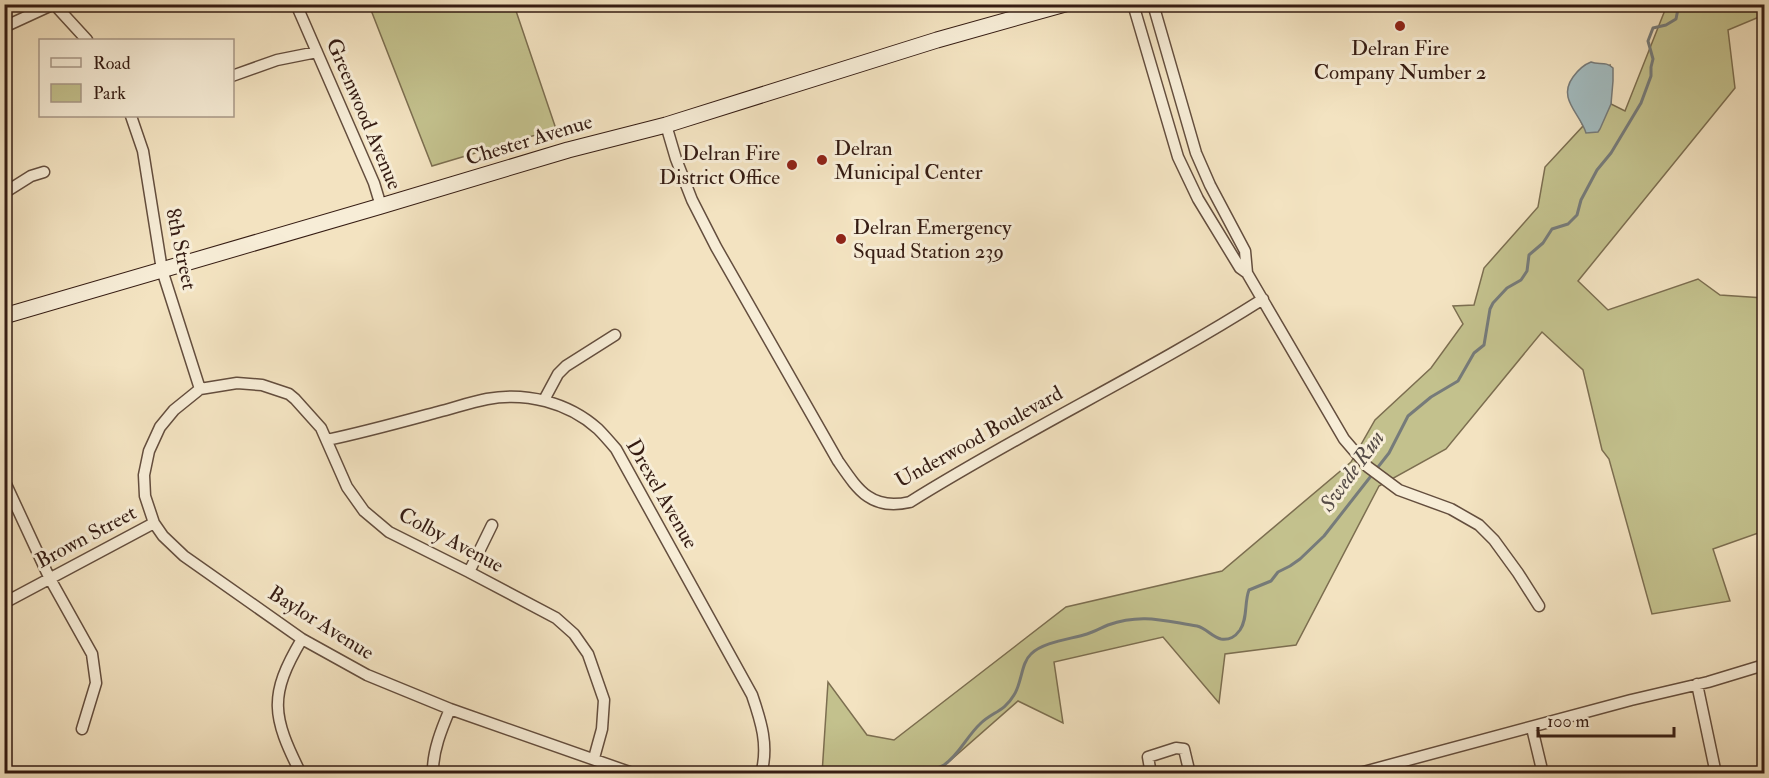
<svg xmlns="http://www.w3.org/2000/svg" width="1769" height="778" viewBox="0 0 1769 778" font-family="'IM FELL Double Pica',serif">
<rect width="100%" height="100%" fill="#f3e3c1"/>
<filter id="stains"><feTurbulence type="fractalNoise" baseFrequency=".00333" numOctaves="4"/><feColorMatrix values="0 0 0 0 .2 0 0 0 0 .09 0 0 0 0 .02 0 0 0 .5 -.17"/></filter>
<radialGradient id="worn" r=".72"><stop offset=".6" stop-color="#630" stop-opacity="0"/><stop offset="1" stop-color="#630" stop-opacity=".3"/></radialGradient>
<path fill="#c3c18d" stroke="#7c6e50" stroke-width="1.5" d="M 369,5 L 514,5 L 556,129 L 432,166 Z
M 1667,5 L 1764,5 L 1764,15 L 1728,30 L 1735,88 L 1578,281 L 1608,310 L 1698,279 L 1720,295 L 1764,298 L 1764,531 L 1713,549 L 1730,601 L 1652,614 L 1609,459 L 1602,450 L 1583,370 L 1542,332 L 1446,449 L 1379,486 L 1296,645 L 1225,654 L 1219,703 L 1163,637 L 1054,662 L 1063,723 L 1018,701 L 936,773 L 822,774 L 828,682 L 867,735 L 894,740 L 1066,607 L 1222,571 L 1351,462 L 1375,420 L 1431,368 L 1463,324 L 1453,306 L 1474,305 L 1484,268 L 1538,207 L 1545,167 L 1583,126 L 1568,91 L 1610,65 L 1611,104 L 1625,111 Z"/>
<path fill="#a2bbbf" stroke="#767b7a" stroke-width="1.5" d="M 1591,62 C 1599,65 1606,61 1613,68 L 1613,81 L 1611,104 L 1600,129 L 1598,132 L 1586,133 C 1580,113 1557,99 1573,77 C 1578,70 1583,65 1591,62 Z"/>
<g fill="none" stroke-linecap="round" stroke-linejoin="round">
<path stroke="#767b7a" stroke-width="3" d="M 914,774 C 923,768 935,771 944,765 C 959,755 967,736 980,724 C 992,712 1004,712 1014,695 C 1022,683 1021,663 1031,654 C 1043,642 1071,639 1087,634 C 1094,632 1101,628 1108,625 C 1142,613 1164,621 1197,626 C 1206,628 1212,637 1221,639 C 1230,640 1235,637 1240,630 C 1248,618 1244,603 1249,590 L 1271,581 L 1278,572 L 1290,566 L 1300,559 L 1324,536 L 1389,453 L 1408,416 L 1431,397 L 1458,381 L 1474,353 L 1484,345 L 1490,309 L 1493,303 L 1507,288 L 1521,280 L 1527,271 L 1529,255 L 1543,243 L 1552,229 L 1568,224 L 1577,215 L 1581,200 L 1597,170 L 1611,153 L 1641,103 L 1651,76 L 1651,67 L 1653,59 L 1648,41 L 1653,28 L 1666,25 L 1676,19 L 1679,4"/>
<defs>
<path id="street" d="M 54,4 L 87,40
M 296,4 L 374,183 L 381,206
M 1133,4 L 1178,157 L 1198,199 L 1240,268 L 1247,273 L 1344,439 L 1368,467 L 1399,490 L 1451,509 L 1479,525 L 1494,540 L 1518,573 L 1539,606
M 1153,4 L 1196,153 L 1210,185 L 1245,251 L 1247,273
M 4,27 L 54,4
M 232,76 L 277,60 L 317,52
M 131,116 L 143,151 L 162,270 L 200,389
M 666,125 L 676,159 L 692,200 L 716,247 L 838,461 C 858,490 871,511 910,502 C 1025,430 1148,372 1263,299
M 4,193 L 31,176 L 44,172
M 200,389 L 174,410 L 160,427 L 149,451 L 144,475 L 145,496 L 154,523 L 163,536 L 184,556 L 302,639 L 367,675 L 450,709 L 635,774
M 200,389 L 237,383 L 262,385 L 289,394 L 295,399 L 321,428 L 347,487 L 364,511 L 389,532 L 469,572 L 556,618 L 574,634 L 588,654 L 604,700 L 602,729 L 594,758
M 544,400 L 558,374 L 566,366 L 615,335
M 327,440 C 365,432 401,422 438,412 C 454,408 471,402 487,399 C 526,392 568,402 598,429 C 604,435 610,442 616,449 L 752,695 C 761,721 769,746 761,774
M 4,480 L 49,577 L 92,654 L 96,683 L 82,729
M 469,572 L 492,525
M 4,603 L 154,523
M 1697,684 L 1716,774
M 1532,728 L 1543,774
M 301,774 C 272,716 268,696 302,639
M 433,774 C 432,752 442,728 450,709
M 1151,774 L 1148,757 L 1176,748 L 1184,749 L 1190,774
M 1356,774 L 1631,700 L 1708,682 L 1764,665"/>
<path id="secondary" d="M 4,316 L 381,206 L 568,150 L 666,125 L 937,40 L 1065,4"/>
</defs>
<use href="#street" stroke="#644e3e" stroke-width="13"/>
<use href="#secondary" stroke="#351c13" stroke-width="17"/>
<use href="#street" stroke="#f7edd7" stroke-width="10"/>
<use href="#secondary" stroke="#f7edd7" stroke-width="15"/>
</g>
<g fill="#8f2418" stroke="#f7edd7" stroke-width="2">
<circle cx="1400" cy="26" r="6"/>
<circle cx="822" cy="160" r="6"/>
<circle cx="792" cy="165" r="6"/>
<circle cx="841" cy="239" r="6"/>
</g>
<g text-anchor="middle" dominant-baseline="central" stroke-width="6" stroke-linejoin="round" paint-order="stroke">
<g font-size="21" fill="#351c13" stroke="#f7edd7" text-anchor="start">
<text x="1400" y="48" text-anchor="middle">Delran Fire<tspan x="1400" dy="24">Company Number 2</tspan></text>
<text x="834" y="148">Delran<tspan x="834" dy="24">Municipal Center</tspan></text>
<text x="780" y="153" text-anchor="end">Delran Fire<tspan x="780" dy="24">District Office</tspan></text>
<text x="853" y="227">Delran Emergency<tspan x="853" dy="24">Squad Station 239</tspan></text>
</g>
<g font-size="21" fill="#351c13" stroke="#f7edd7">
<text transform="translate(364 114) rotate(67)">Greenwood Avenue</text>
<text transform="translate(529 140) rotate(-17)">Chester Avenue</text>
<text transform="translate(181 249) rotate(78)">8th Street</text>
<text transform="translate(979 437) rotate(-29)">Underwood Boulevard</text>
<text transform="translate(662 494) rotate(60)">Drexel Avenue</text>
<text transform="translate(86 537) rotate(-28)">Brown Street</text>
<text transform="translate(451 540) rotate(28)">Colby Avenue</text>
<text transform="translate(321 623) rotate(32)">Baylor Avenue</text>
</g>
<g font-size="22" font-style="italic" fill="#564c47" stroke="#f7edd7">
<text transform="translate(1352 471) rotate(-54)">Swede Run</text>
</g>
</g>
<rect width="1769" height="778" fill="none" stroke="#f3e3c1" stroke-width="24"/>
<rect x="6" y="6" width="1757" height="766" fill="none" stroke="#351c13" stroke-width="3"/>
<rect x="12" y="12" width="1745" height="754" fill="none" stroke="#351c13" stroke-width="1.5"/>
<rect x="39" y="39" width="195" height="78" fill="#f7edd7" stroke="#a99989" stroke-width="1.5"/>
<rect x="51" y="58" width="30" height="9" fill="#f7edd7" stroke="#a99989" stroke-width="1.5"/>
<text x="93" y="69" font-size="18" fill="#351c13">Road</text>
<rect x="51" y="84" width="30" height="18" fill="#c3c18d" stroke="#a99989" stroke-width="1.5"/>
<text x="93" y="99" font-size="18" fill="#351c13">Park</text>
<path d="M1538 727v9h136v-9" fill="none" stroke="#351c13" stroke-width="3"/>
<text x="1547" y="727" font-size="18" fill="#351c13" stroke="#f7edd7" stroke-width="4.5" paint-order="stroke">100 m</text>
<rect width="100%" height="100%" filter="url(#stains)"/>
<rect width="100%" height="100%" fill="url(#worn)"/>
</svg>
